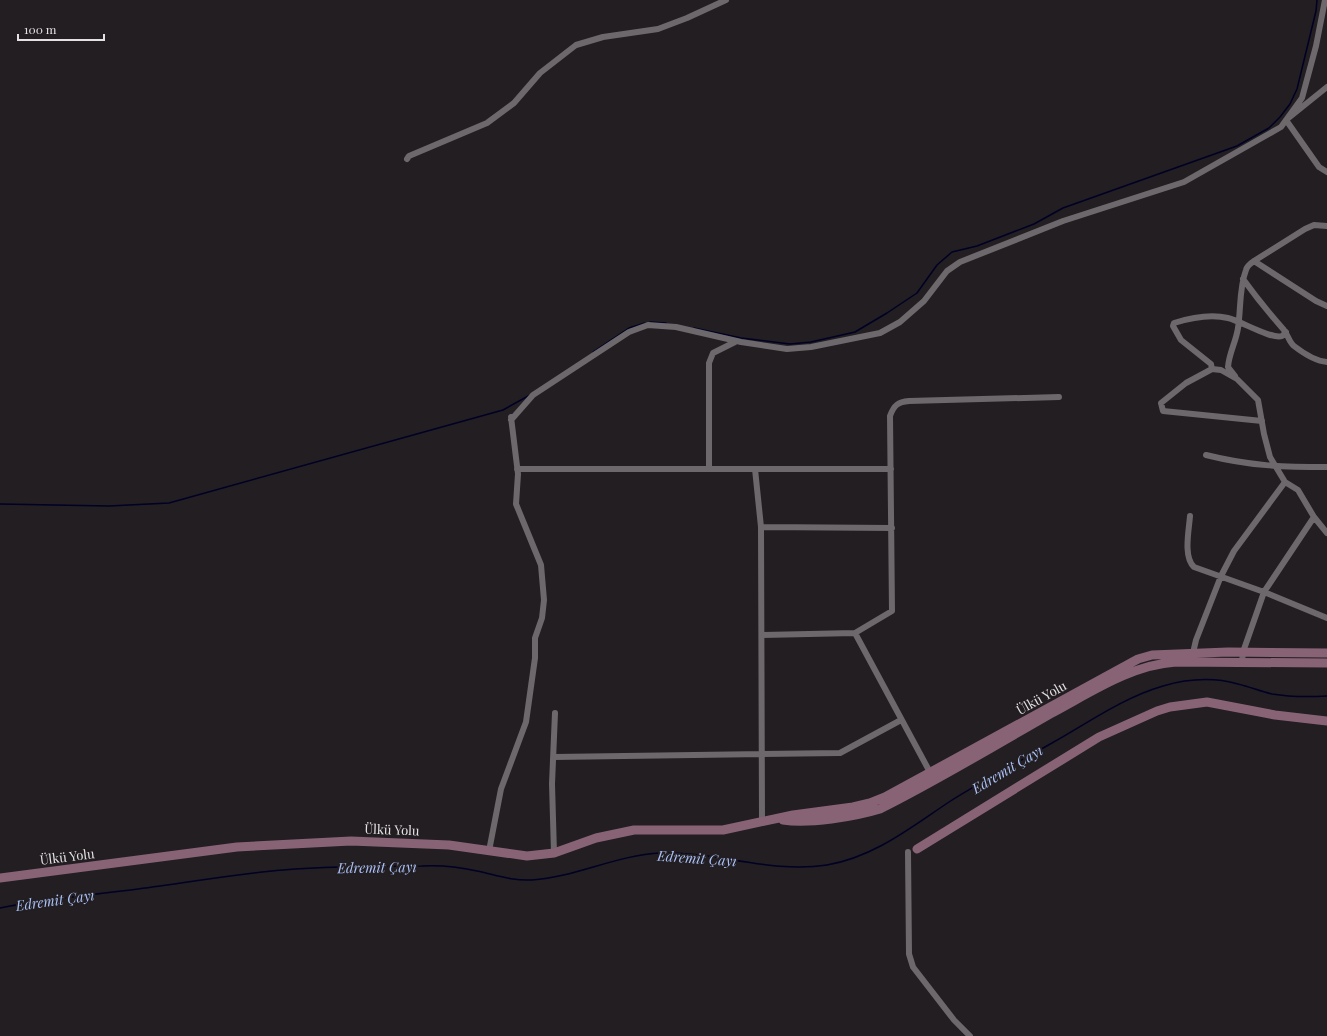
<svg xmlns="http://www.w3.org/2000/svg" width="1327" height="1036" viewBox="0 0 1327 1036" font-family="'Playfair Display',serif">
<rect width="100%" height="100%" fill="#221e22"/>
<g fill="none" stroke-linecap="round" stroke-linejoin="round">
<path stroke="#010025" stroke-width="1.5" d="M 650,322 L 666,323
M 694,328 L 741,338 L 790,344 L 811,342 L 855,332 L 887,313 L 917,293 L 937,265 L 952,252 L 977,246 L 1034,224 L 1063,208 L 1237,146 L 1269,128 L 1280,117 L 1290,104 L 1297,89 L 1316,11 L 1317,0
M 593,352 L 629,328 L 645,323
M 0,504 L 109,506 L 169,503 L 503,410 L 530,395
M 0,908 C 46,899 92,895 138,889 C 186,883 234,874 283,870 C 329,866 375,866 422,866 C 440,865 459,867 477,871 C 496,875 512,881 532,880 C 576,877 616,855 661,853 C 716,851 771,874 827,865 C 874,857 910,828 949,802 C 982,781 1017,763 1052,743 C 1088,723 1122,698 1163,686 C 1187,679 1213,677 1238,684 C 1250,687 1260,691 1272,694 C 1290,697 1308,697 1327,696"/>
<path stroke="#6c686c" stroke-width="6" d="M 1327,87 L 1286,120 L 1319,167 L 1327,172
M 407,159 L 409,156 L 487,123 L 514,103 L 540,73 L 576,45 L 603,37 L 658,29 L 687,18 L 726,0
M 1254,261 L 1316,301 L 1327,306
M 1243,279 C 1256,297 1269,313 1284,330 C 1288,335 1289,342 1294,346 C 1303,353 1315,361 1327,362
M 1212,369 L 1211,364 L 1181,340 L 1173,326 L 1174,323 C 1190,318 1211,314 1228,318 C 1241,321 1272,340 1282,336 L 1286,332
M 1235,376 L 1228,367 C 1229,353 1236,342 1238,328 C 1241,309 1239,288 1246,270 C 1247,266 1251,263 1254,261 L 1305,229 L 1314,225 L 1327,226
M 511,420 L 533,395 L 629,332 L 648,325 L 676,327 L 741,342 L 787,349 L 811,347 L 880,333 L 900,322 L 924,301 L 947,271 L 960,262 L 1063,221 L 1184,182 L 1281,127 L 1302,98 L 1316,46 L 1325,0
M 1262,421 L 1163,411 L 1161,403 L 1186,383 L 1212,369 L 1221,370 L 1237,379 L 1258,400 L 1264,434 L 1270,457 L 1285,482 L 1298,490 L 1314,517 L 1327,533
M 1206,455 C 1250,466 1282,467 1327,467
M 517,469 L 891,469
M 709,469 L 709,363 L 713,353 L 735,342
M 755,469 L 761,527 L 762,821
M 1190,516 C 1189,530 1183,557 1194,567 L 1264,592 L 1327,618
M 761,527 L 892,528
M 855,633 L 932,776
M 763,635 L 855,633 L 892,611 L 890,416 C 894,405 898,402 909,401 L 1059,397
M 1193,653 L 1196,640 L 1221,576 L 1234,551 L 1285,482
M 1242,662 L 1243,652 L 1264,592 L 1314,517
M 554,757 L 840,753 L 901,720
M 489,851 L 501,789 L 526,722 L 535,658 L 535,638 L 542,618 L 544,600 L 541,565 L 516,504 L 518,474 L 511,417
M 908,852 L 909,954 L 913,967 L 954,1020 L 970,1036
M 554,853 L 552,784 L 555,713"/>
<path stroke="#886376" stroke-width="9" d="M 783,820 C 809,824 854,817 880,809 C 938,780 994,746 1050,714 C 1090,693 1130,665 1176,662 L 1327,663
M 917,849 L 1099,737 L 1157,711 L 1170,707 L 1207,702 L 1275,715 L 1327,721
M 0,878 L 237,847 L 351,841 L 449,845 L 527,856 L 554,853 L 596,838 L 634,830 L 723,830 L 793,815 L 853,807 L 870,803 L 885,797 L 1138,659 L 1152,655 L 1228,652 L 1327,653"/>
</g>
<g text-anchor="middle" dominant-baseline="central" stroke-width="4" stroke-linejoin="round" paint-order="stroke">
<g font-size="13" fill="#e3e1e3" stroke="#221e22">
<text transform="translate(1041 697) rotate(-29)">Ülkü Yolu</text>
<text transform="translate(392 829) rotate(2)">Ülkü Yolu</text>
<text transform="translate(67 856) rotate(-7)">Ülkü Yolu</text>
</g>
<g font-size="14" font-style="italic" fill="#acc3f9" stroke="#221e22">
<text transform="translate(1007 769) rotate(-31)">Edremit Çayı</text>
<text transform="translate(697 858) rotate(4)">Edremit Çayı</text>
<text transform="translate(377 867) rotate(-1)">Edremit Çayı</text>
<text transform="translate(55 900) rotate(-8)">Edremit Çayı</text>
</g>
</g>
<path d="M18 34v6h86v-6" fill="none" stroke="#e3e1e3" stroke-width="2"/>
<text x="24" y="34" font-size="12" fill="#e3e1e3" stroke="#221e22" stroke-width="3" paint-order="stroke">100 m</text>
</svg>
